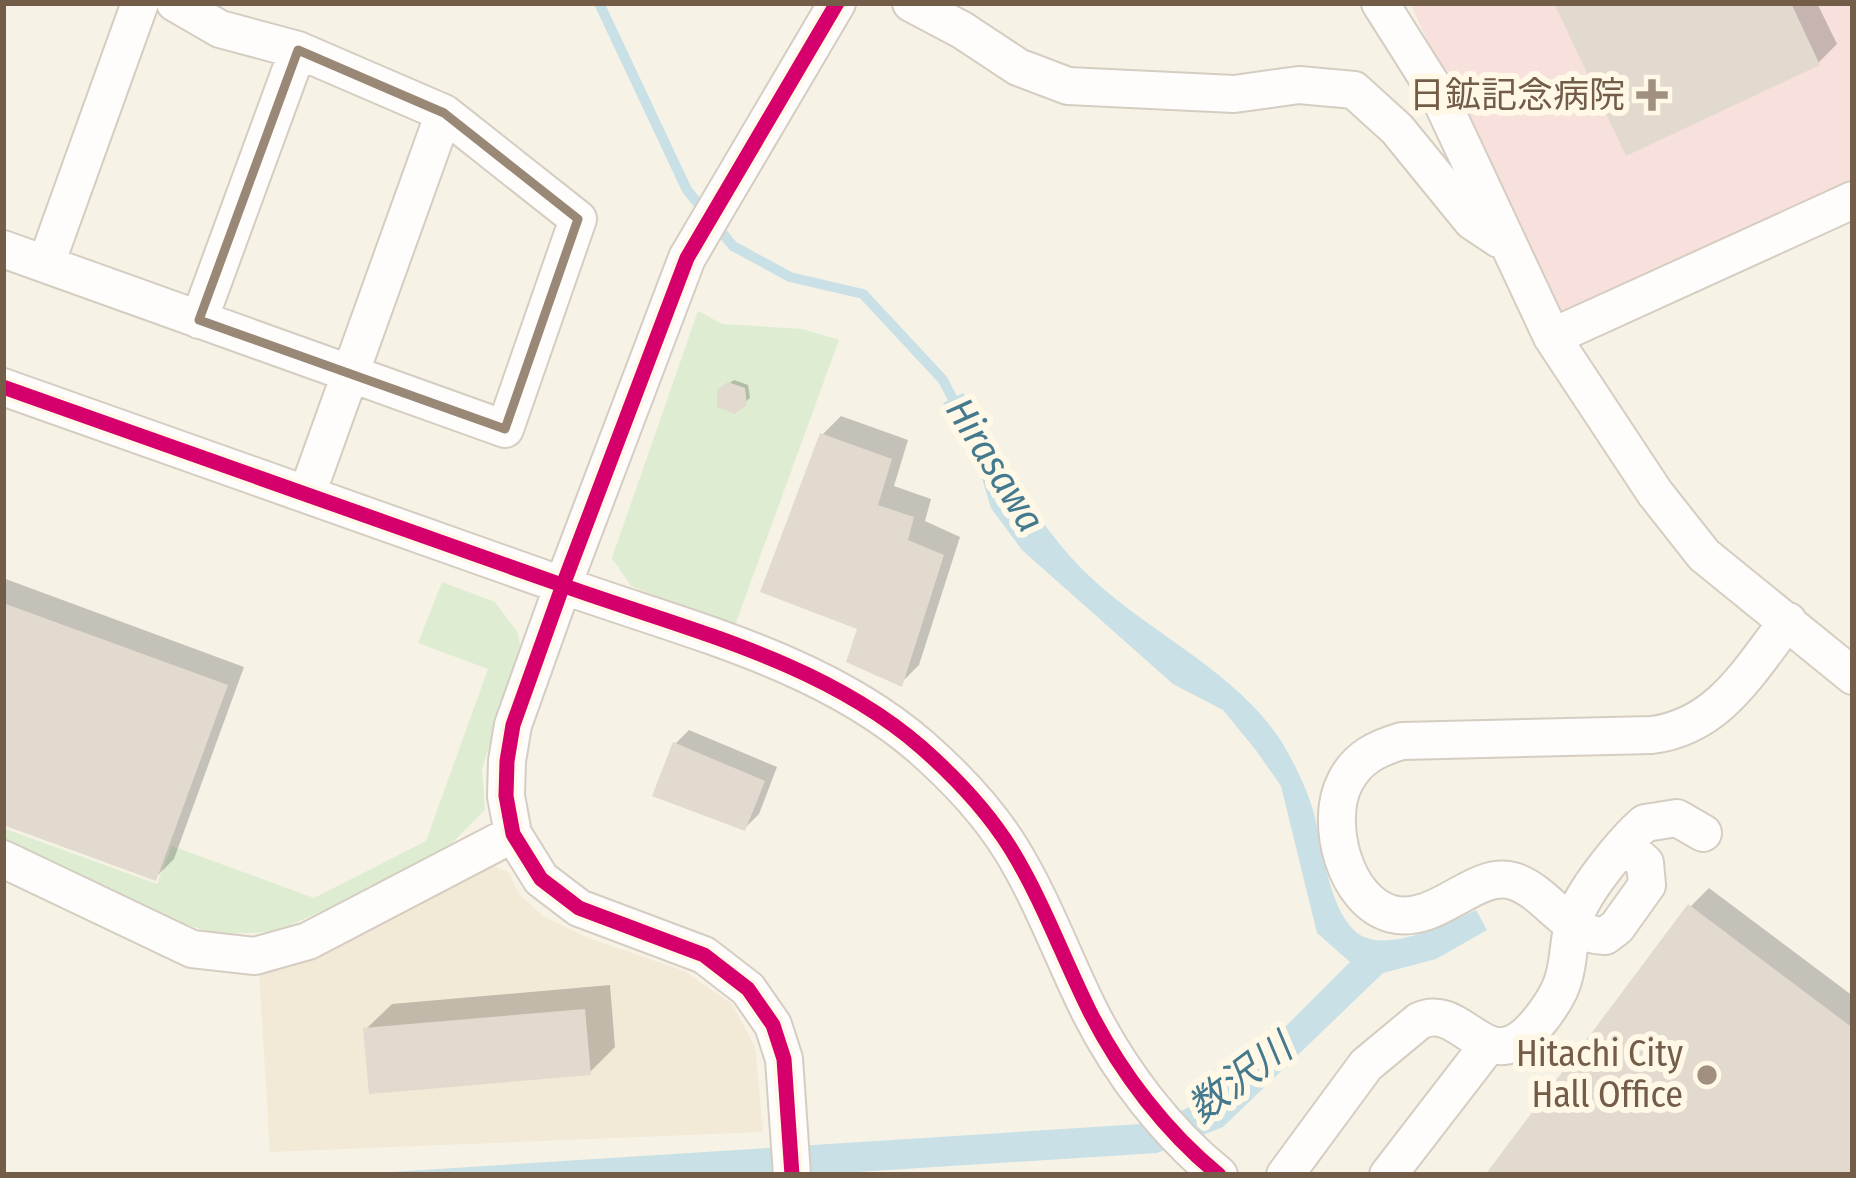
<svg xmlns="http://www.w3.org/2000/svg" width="1856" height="1178" viewBox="0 0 1856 1178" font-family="'Fira Sans Condensed','Noto Sans JP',sans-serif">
<rect width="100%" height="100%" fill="#f6f2e6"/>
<path fill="#f2e9d6" d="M 492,866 L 508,872 L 520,895 L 544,917 L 591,939 L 684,971 L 732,1004 L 755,1047 L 763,1132 L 270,1152 L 259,972 L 299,963 Z"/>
<path fill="#f8e1dc" d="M 1410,3 L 1853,3 L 1853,187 L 1554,318 Z"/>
<path fill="#deedd1" d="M 698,311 L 722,324 L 803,329 L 839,340 L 734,628 L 631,586 L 612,558 Z
M 442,582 L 495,602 L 518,633 L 520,645 L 482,769 L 485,810 L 445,850 L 419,868 L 277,931 L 250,933 L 216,934 L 182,923 L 3,843 L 3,828 L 157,884 L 172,846 L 314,898 L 426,841 L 488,669 L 418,643 Z"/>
<path fill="#c8e0e6" d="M 963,393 C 1000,454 1034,522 1086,573 C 1147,633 1239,671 1284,746 C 1294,763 1305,785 1311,804 C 1323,839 1326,906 1356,932 C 1384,956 1448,923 1476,910 L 1487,930 L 1436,959 L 1383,973 L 1223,1127 L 1157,1153 L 809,1175 L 344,1175 L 1157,1123 L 1220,1092 L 1350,962 L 1317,933 L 1281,786 L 1255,749 L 1223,710 L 1173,684 L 1022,550 L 991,508 L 981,475 L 943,403 Z"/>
<path fill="#0003" d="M 1558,3 L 1817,3 L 1837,44 L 1818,63 Z
M 734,380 L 748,385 L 750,398 L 735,411 L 724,387 Z
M 841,416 L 908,440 L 894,486 L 931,499 L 925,521 L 960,537 L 919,665 L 901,683 L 861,627 L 822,435 Z
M 3,578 L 244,667 L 174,859 L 155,878 L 3,822 Z
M 689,730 L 777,767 L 759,814 L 745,828 L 675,744 Z
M 1709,888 L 1853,996 L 1853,1175 L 1489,1175 L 1691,906 Z
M 610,985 L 615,1047 L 590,1072 L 366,1029 L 392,1004 Z"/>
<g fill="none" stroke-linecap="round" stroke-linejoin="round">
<path stroke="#c8e0e6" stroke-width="10" d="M 599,3 L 687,190 L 733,246 L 790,277 L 863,294 L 943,380 L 957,407"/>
</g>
<path fill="#e2dace" d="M 1554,3 L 1791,3 L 1820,65 L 1626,156 Z
M 728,382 L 745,388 L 747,405 L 735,414 L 717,407 L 717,390 Z
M 820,433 L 892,459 L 878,505 L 914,517 L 908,540 L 944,555 L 902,687 L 846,662 L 857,629 L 760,592 Z
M 3,603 L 228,685 L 156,881 L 3,825 Z
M 673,742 L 765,781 L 745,831 L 652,796 Z
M 1688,904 L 1853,1028 L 1853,1175 L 1485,1175 Z
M 585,1009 L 591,1075 L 369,1094 L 363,1028 Z"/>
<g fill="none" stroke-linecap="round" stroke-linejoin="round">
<defs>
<path id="minor" d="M 911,3 L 962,30 L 1018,67 L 1068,86 L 1234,94 L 1299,85 L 1354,90 L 1397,129 L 1472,221 L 1499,239
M 1380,3 L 1440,98 L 1552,337 L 1655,493 L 1704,555 L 1853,676
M 3,249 L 505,429 L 578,219 L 444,113 L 298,50 L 220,29 L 175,3
M 46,264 L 140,3
M 199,320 L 298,50
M 1552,337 L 1853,200
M 3,387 C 189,452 374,518 559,584 C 681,628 821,660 921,747 C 954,776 988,812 1011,849 C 1043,901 1063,958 1090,1012 C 1121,1073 1166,1132 1219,1175
M 307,494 L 444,113
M 1625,845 L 1645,863 L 1647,885 L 1617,927 L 1605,936 C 1569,937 1547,891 1513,881 C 1474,870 1438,925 1392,914 C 1345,902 1324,822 1345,782 C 1357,758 1377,748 1402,741 L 1652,735 C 1720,726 1749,670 1788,621
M 3,859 L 192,949 L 255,956 L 308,941 L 513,834
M 792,1175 L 784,1059 L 773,1025 L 748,989 L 704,955 L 579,908 L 541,879 L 513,834 L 506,796 L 507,761 L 513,725 L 563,585 L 687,258 L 837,3
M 1285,1175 L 1366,1065 L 1419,1021 C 1456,1003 1479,1060 1514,1043 C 1533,1034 1559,998 1564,977 C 1570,956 1568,933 1577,912 C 1587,887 1624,841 1645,823 L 1677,818 L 1703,833
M 1388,1175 L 1489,1044"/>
</defs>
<use href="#minor" stroke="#d5cdc1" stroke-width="40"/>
<use href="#minor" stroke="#fefdfb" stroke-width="36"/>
<defs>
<path id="cycleway" d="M 3,387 C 189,452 374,518 559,584 C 681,628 821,660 921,747 C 954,776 988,812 1011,849 C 1043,901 1063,958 1090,1012 C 1121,1073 1166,1132 1219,1175
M 792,1175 L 784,1059 L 773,1025 L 748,989 L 704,955 L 579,908 L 541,879 L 513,834 L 506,796 L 507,761 L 513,725 L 563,585 L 687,258 L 837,3"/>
</defs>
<use href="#cycleway" stroke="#fff8e7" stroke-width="22"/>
<use href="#cycleway" stroke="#d6006c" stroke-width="15"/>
</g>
<path fill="none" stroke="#9a8877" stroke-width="9" stroke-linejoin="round" d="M 298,50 L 444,113 L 578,219 L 505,429 L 199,320 Z"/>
<g fill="#a1907f" stroke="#fff8e7" stroke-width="4.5">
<path d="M1646 77h12v12h12v12h-12v12h-12v-12h-12v-12h12z"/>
<circle cx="1707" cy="1075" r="12"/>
</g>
<g text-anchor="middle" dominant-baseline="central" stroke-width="12" stroke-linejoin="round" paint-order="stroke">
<g font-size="36" fill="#735c48" stroke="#fff8e7" text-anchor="end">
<text x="1625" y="95">日鉱記念病院</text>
<text x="1683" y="1054">Hitachi City<tspan x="1683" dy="41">Hall Office</tspan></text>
</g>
<g font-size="39" font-style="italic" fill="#44798e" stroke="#fff8e7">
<text transform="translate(995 465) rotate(58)">Hirasawa</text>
<text transform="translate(1240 1078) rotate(-37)">数沢川</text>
</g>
</g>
<rect width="1856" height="1178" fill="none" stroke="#735c48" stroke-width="12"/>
</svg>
